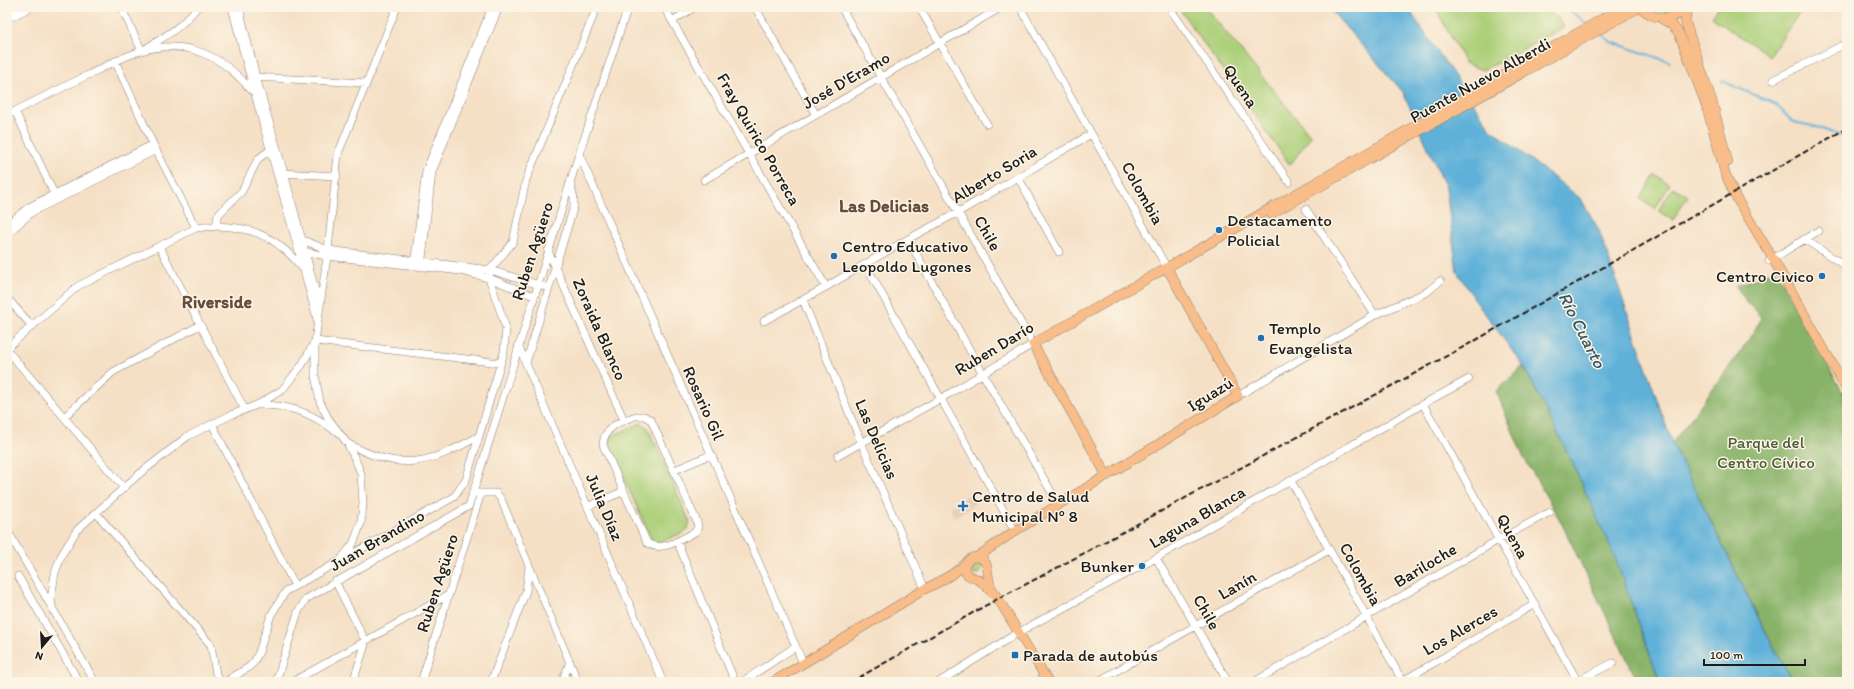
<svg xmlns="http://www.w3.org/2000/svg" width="1854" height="689" viewBox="0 0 1854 689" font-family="Itim,sans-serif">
<rect width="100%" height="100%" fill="#fcf5e5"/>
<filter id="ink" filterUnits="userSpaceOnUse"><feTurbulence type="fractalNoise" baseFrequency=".025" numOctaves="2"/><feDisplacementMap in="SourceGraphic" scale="8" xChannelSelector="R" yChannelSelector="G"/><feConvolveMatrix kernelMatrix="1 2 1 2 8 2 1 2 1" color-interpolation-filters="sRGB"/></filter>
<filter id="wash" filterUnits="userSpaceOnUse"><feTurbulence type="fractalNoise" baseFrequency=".012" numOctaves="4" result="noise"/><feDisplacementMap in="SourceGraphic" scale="16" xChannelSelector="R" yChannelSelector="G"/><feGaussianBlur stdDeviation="0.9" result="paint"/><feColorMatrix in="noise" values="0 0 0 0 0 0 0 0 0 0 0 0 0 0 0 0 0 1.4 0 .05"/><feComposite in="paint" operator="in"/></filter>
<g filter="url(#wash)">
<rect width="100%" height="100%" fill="#f5e0c6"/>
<path fill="#e6cfb5" d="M 970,494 L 976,503 L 955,517 L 949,508 Z"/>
<path fill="#abcf78" stroke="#64764a" d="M 1178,7 L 1205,7 L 1311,136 L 1290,165 Z
M 1435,7 L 1542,7 L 1559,19 L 1564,27 L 1506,59 L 1482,70 L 1465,63 Z
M 1648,7 L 1677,7 C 1667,14 1658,13 1648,7 Z
M 1718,7 L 1803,7 L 1770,56 L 1711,17 Z
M 1655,175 L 1670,184 L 1655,209 L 1640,199 Z
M 1673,187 L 1688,196 L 1673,220 L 1658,211 Z
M 641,423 L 648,428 L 690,522 L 687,531 L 658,543 L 651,538 L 609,446 L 612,436 Z
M970 568a6 6 0 1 1 12 0a6 6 0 1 1-12 0Z"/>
<path fill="#88b268" stroke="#526742" d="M 1775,270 L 1847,400 L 1847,485 L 1842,488 L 1847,498 L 1847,682 L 1793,682 L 1766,633 L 1672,443 L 1744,347 L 1762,318 L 1748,304 L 1736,286 Z
M 1523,366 L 1572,461 L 1615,557 L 1660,682 L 1638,682 L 1561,522 L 1523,456 L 1496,391 Z"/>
<path fill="#5eb1d9" stroke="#3d667a" d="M 1328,7 L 1407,7 L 1491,129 L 1581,199 L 1599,230 L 1672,443 L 1766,633 L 1793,682 L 1660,682 L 1615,558 L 1572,462 L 1524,367 L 1476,301 L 1457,272 L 1446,188 L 1403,92 Z"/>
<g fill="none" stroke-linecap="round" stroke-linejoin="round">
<path stroke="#5eb1d9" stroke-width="2" d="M 1565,7 L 1588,24
M 1600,33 L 1611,42 L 1670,62
M 1722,81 L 1775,104 L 1793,122 L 1813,126 L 1847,138"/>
</g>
</g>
<g filter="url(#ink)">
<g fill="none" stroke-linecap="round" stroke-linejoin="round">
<defs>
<path id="minor" d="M 121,7 L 142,51 C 162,38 183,27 197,7
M 232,7 C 258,112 290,215 317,319
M 239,7 L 256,77 L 284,173 L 319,304
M 664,7 L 826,287
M 755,7 L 816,115
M 919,7 L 987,124
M 1020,7 L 1167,268
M 1169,7 L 1289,182
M 7,13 L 19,7
M 7,19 L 31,7
M 672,21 L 695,7
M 115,61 L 153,144 L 196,228
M 253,77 L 366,83
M 1773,80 L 1847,43
M 15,111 L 56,198
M 7,115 C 33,102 60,89 86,76 C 104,67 122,57 141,51 C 186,38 223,56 251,90
M 579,154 L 803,663
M 281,173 L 337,176
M 1018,177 L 1059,252
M 704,180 L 1002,7
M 1306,209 L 1375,315
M 7,225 L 29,207 L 153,144
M 217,226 L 217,218 L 219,214 L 242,191 L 258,159 L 270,150
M 7,234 L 32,212 L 156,150
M 300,239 L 328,250 L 490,270 L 549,288
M 908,239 L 983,374 L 1059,505
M 1804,239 L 1847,267
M 159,246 L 245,410
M 301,251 L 327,256 L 461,271 L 489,278 L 534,296
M 548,251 L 624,420
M 1769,261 L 1818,231
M 865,264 L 1015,531
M 414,266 L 426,171 L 492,7
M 421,267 L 432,172 L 499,7
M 7,298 L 32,326
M 803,300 L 861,442 L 925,589
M 764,321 L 826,287 L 908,239 L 957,213 L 1091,134
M 518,345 L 663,682
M 7,348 L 78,286 L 196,228 C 227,223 262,228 286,251 C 295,259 303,269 312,278
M 7,350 L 124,488
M 526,363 L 574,206 L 574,198 L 570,182
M 1238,396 L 1375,315 L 1427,292 L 1440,281
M 1423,404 L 1578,682
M 258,405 C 286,404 312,413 334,430
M 636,416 L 644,416 L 651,420 L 697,522 L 698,527 L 695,532 C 682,539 661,553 647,543 L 603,445 C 603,427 621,421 636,416 Z
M 64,417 L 113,372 L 200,325
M 212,424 L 295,586
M 347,443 C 399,472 428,465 479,436
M 838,456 L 940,399 L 1033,344 L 841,7
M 675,470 L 710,455
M 1291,481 L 1403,682
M 472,493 L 496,493 L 501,499 L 578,682
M 589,506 L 624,491
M 96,513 L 211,645 L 216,674 L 220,682
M 7,530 L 95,682
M 677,541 L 735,682
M 342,558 L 353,544 L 361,523 L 363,503 L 361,474 L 356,461 L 347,443 L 328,418 L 320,402 L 315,375 L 315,341 L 328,250 L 338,154 L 397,7
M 1156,558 L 1228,682
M 18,576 L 79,682
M 335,581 L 365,640 L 365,645 L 353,682
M 53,611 L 51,599 L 55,573 L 61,556 L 77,530 L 138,475 L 188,436 L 231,415 L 259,404 L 282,390 L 302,365 L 315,341 L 500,363
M 225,682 L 249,667 L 254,662 L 259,652 L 271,615 L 286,591 L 454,497 L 466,480 L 504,352 L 506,328 L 489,278 L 490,270 L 513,242 L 526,180 L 597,7
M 276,682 L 298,612 L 306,599 L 469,506 L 579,154 L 628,7
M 292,682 L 448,595
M 421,682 L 481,493
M 491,682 L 526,591 L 529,567
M 562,682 L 570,662
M 742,682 L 795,647
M 939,682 L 1019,632 L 1156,558 L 1423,404 L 1469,379
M 1097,682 L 1329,550
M 1254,682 L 1498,540 L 1550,512
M 1401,682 L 1535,604
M 1575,682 L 1613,663"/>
<path id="major" d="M 1640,7 C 1653,20 1674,23 1686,7
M 1688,7 L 1685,21 L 1712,101 L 1728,162
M 1662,19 L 1672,25 L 1679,33 L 1706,105 L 1725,173 L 1735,196 L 1772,257 L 1847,390
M 1271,214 L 1640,7
M 1107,476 L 1033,344 L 1623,7
M 977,557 L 1015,531 L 1238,396 L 1167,268
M 965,564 C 963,575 969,576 977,579 C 982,581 987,588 992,592
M 773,682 L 925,589 C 939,582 953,575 964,565 C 968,561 970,557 977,557 C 991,558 986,578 991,587 C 1010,619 1030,650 1048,682"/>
</defs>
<use href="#minor" stroke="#887e71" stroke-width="8"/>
<use href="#major" stroke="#887e71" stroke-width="10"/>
<use href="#minor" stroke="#fff" stroke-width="7"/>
<use href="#major" stroke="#f8bd89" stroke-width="9"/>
<path stroke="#1c1c1c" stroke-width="2" stroke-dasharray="6 3" stroke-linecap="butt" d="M 851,682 L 999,598 L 1040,577 L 1478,339 L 1847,128"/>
</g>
</g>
<g fill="#1f6fb2" stroke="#fcf5e5" stroke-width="1.5">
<circle cx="1219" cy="230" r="4"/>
<circle cx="834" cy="256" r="4"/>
<circle cx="1822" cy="276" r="4"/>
<circle cx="1261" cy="338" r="4"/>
<path d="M961 500h4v4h4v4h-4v4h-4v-4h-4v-4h4z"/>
<circle cx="1142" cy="566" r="4"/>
<rect x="1011" y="651" width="8" height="8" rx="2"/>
</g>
<g text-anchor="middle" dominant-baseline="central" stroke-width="3" stroke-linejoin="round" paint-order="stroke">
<g font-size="17" fill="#1c1c1c" stroke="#fcf5e5">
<text transform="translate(846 80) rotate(-30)">José D'Eramo</text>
<text transform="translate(1480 80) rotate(-29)">Puente Nuevo Alberdi</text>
<text transform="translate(1241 86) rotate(56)">Quena</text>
<text transform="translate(759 139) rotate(60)">Fray Quirico Porreca</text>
<text transform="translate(994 174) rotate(-31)">Alberto Soria</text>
<text transform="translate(1143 193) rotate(61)">Colombia</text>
<text transform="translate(988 233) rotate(60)">Chile</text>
<text transform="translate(532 251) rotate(-72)">Ruben Agüero</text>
<text transform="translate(600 329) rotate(66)">Zoraida Blanco</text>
<text transform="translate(994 348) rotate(-31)">Ruben Darío</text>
<text transform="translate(1210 394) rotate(-32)">Iguazú</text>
<text transform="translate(704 403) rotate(66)">Rosario Gil</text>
<text transform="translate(877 439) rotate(67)">Las Delicias</text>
<text transform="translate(605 507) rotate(67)">Julia Díaz</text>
<text transform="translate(1197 517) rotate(-30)">Laguna Blanca</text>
<text transform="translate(1513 536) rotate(61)">Quena</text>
<text transform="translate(377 540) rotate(-30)">Juan Brandino</text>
<text transform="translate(1425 565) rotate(-31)">Bariloche</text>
<text transform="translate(1361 574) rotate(61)">Colombia</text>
<text transform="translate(437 583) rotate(-72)">Ruben Agüero</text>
<text transform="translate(1237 585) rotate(-30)">Lanín</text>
<text transform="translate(1207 612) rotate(60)">Chile</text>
<text transform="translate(1460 630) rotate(-30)">Los Alerces</text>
</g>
<g font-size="17" fill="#1c1c1c" stroke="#fcf5e5" text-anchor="start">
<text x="1227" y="220">Destacamento<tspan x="1227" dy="20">Policial</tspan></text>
<text x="842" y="246">Centro Educativo<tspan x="842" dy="20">Leopoldo Lugones</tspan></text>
<text x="1814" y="276" text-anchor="end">Centro Civico</text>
<text x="1269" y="328">Templo<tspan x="1269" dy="20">Evangelista</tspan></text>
<text x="972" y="496">Centro de Salud<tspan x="972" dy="20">Municipal Nº 8</tspan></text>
<text x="1134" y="566" text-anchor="end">Bunker</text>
<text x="1023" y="655">Parada de autobús</text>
</g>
<g font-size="17" fill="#4e5b3c" stroke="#fcf5e5">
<text x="1766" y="442">Parque del<tspan x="1766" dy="20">Centro Cívico</tspan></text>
</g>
<g font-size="18" font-weight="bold" fill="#684c3e" stroke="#fcf5e5">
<text x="884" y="206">Las Delicias</text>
<text x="217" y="302">Riverside</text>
</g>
<g font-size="18" font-style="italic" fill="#365868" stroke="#fcf5e5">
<text transform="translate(1582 330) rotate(63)">Río Cuarto</text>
</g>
</g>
<rect width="1854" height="689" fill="none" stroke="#fcf5e5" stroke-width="24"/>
<g transform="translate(42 647) rotate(198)" stroke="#fcf5e5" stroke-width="3" paint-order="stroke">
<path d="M0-3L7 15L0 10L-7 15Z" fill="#1c1c1c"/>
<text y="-6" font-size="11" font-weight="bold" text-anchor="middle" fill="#1c1c1c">N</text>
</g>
<path d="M1704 659v6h101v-6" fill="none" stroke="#1c1c1c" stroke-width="2"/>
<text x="1710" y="659" font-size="12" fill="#1c1c1c" stroke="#fcf5e5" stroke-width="3" paint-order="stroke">100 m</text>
</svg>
